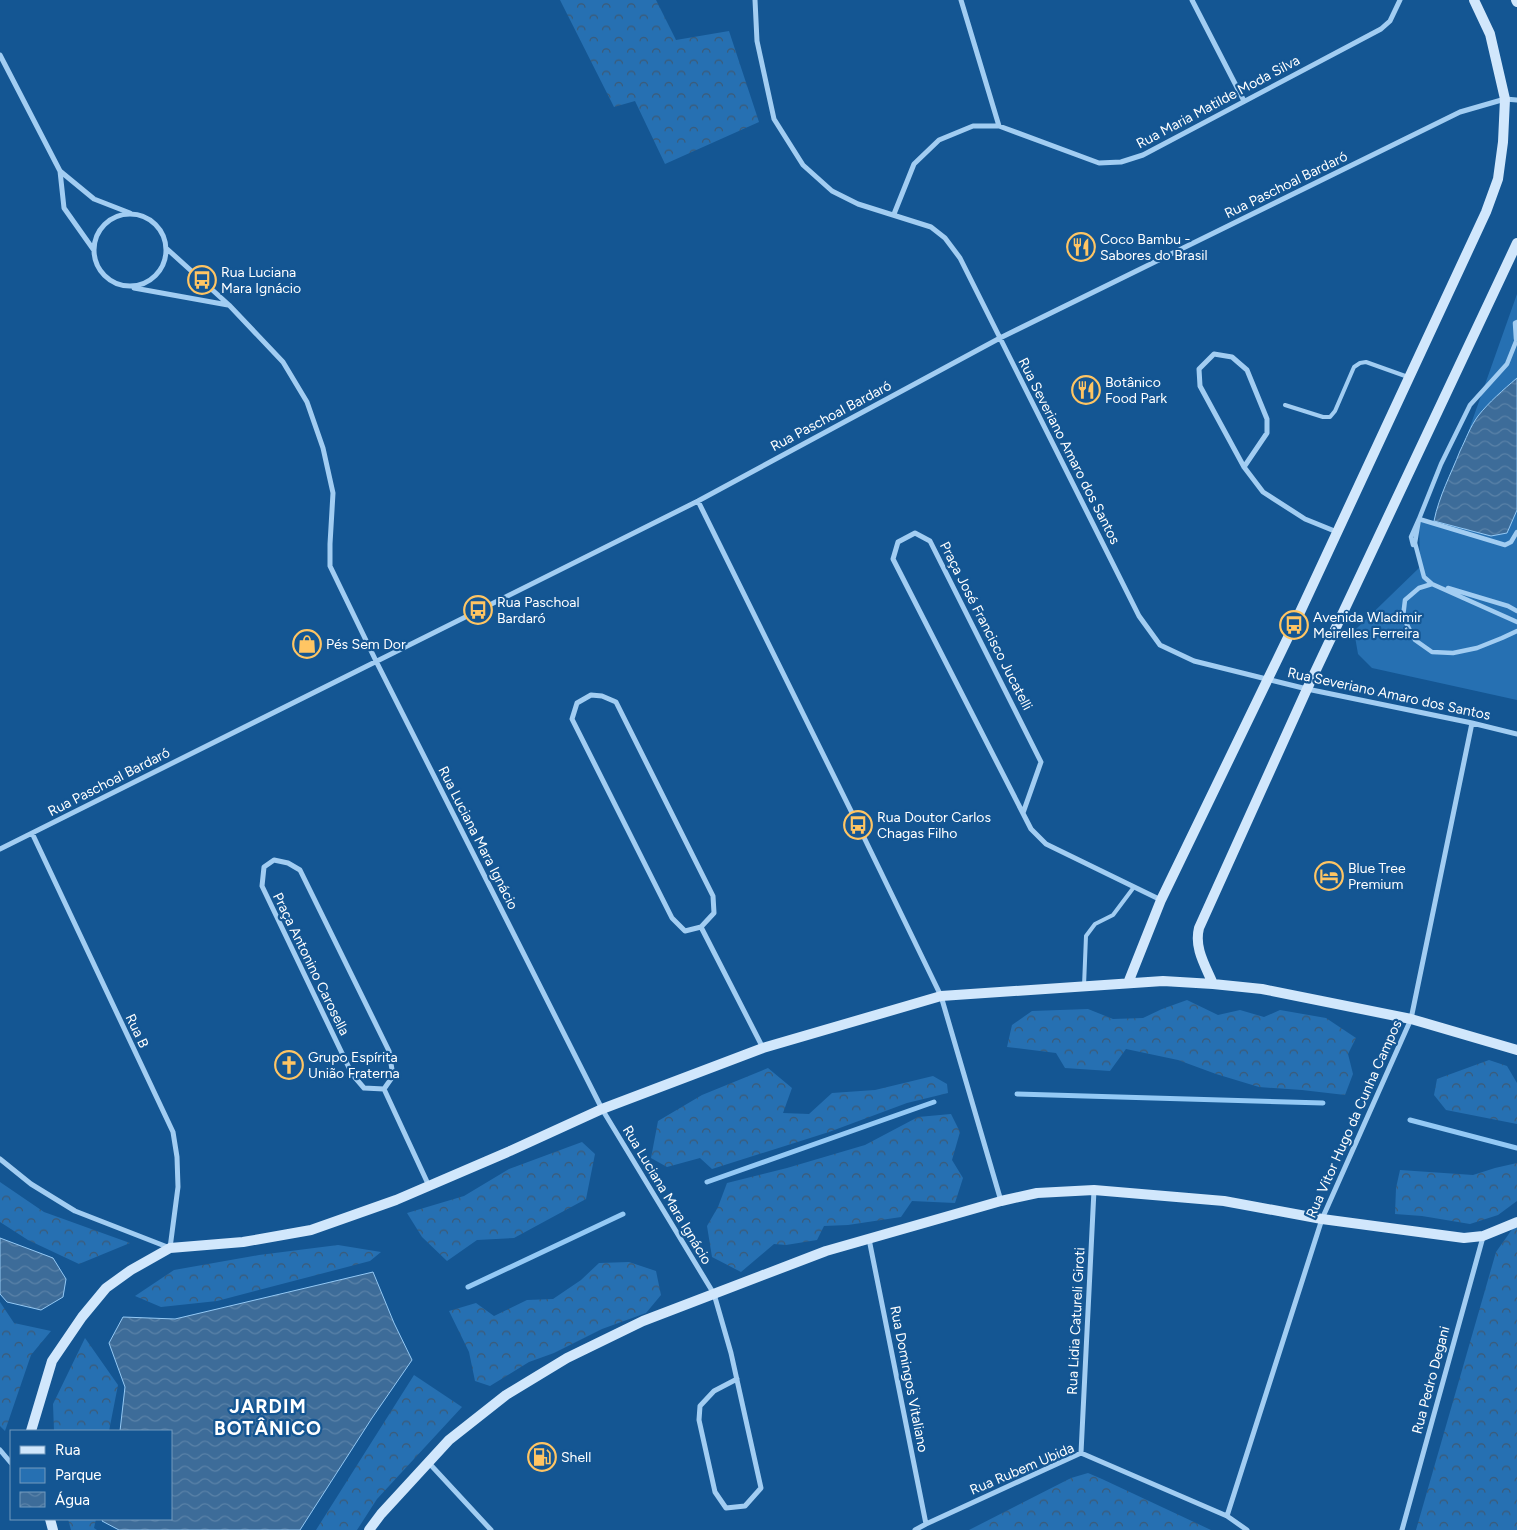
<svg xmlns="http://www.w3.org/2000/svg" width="1517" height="1530" viewBox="0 0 1517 1530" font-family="Figtree,sans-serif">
<defs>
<pattern id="forest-crowns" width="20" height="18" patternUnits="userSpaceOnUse" patternTransform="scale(1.25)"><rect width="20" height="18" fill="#2670b2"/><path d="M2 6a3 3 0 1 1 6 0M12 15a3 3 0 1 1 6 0" fill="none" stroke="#3d5a75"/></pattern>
<pattern id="water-waves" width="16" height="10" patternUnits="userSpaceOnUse" patternTransform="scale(1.25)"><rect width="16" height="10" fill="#3d6c99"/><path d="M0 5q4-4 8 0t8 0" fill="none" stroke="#5a82a8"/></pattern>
</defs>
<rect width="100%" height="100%" fill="#145693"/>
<path fill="url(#forest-crowns)" d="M 560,0 L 656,0 L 676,40 L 729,31 L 759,122 L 665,164 L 635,101 L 614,107 Z
M 1187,1000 L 1218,1015 L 1240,1010 L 1264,1017 L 1280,1010 L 1326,1018 L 1356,1038 L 1348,1054 L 1353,1074 L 1345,1095 L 1302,1090 L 1259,1087 L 1216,1074 L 1178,1060 L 1126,1049 L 1110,1071 L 1065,1068 L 1056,1053 L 1007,1047 L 1012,1025 L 1032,1011 L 1088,1009 L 1113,1019 L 1143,1018 L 1162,1009 Z
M 1489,1060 L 1507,1066 L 1517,1083 L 1517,1124 L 1446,1110 L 1434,1095 L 1437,1079 Z
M 768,1068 L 792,1088 L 783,1113 L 809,1114 L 832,1093 L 875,1090 L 933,1076 L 947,1084 L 948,1093 L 907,1103 L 829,1132 L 712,1169 L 700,1158 L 667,1167 L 651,1158 L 658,1121 L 702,1095 Z
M 951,1114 L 960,1132 L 952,1160 L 963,1178 L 955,1203 L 912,1201 L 901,1217 L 848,1225 L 824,1226 L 817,1240 L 786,1245 L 774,1244 L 741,1272 L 712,1257 L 707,1226 L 718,1207 L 727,1183 L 787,1168 L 865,1145 L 918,1117 Z
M 582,1142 L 595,1154 L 586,1199 L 514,1238 L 477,1240 L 447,1261 L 422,1237 L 407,1213 L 464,1196 L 509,1169 Z
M 1517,1163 L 1517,1201 L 1498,1215 L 1470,1224 L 1422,1216 L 1395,1214 L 1396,1188 L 1400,1170 L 1473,1175 L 1495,1168 Z
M 0,1182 L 44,1212 L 130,1243 L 79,1264 L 28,1240 L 0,1222 Z
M 1517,1227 L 1517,1530 L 1416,1530 L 1496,1252 L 1513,1228 Z
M 338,1245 L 381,1252 L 370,1261 L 217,1301 L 161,1307 L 135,1296 L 174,1270 L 259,1255 Z
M 629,1262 L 656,1271 L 661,1295 L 646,1313 L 602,1329 L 554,1353 L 529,1362 L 490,1386 L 475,1381 L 469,1352 L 449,1311 L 476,1303 L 494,1316 L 527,1300 L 553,1299 L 581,1280 L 599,1263 Z
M 0,1302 L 14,1323 L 51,1331 L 31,1355 L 5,1431 L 0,1426 Z
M 85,1338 L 118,1385 L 109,1431 L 54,1431 L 53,1404 Z
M 414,1375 L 462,1407 L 377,1499 L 357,1530 L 316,1530 Z
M 1088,1473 L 1102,1479 L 1211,1530 L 969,1530 L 1071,1478 Z
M 68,1519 L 96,1519 L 94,1528 L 97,1530 L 71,1530 Z"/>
<path fill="#2670b2" d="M 1517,294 L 1517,700 L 1372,668 L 1358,654 L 1354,631 L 1420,567 L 1419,519 L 1436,523 Z"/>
<path fill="url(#water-waves)" stroke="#94c9f5" d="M 1517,378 L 1517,510 L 1507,533 L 1491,536 L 1434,521 C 1439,496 1451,474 1460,451 C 1466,439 1470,427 1478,416 C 1489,402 1503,390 1517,378 Z
M 0,1238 L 53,1258 L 66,1279 L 63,1297 L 41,1310 L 7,1302 L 0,1294 Z
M 373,1272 L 394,1323 L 412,1360 L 372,1418 L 300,1530 L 119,1530 L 102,1521 L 103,1519 L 171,1519 L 171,1431 L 120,1431 L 125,1387 L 109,1343 L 123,1317 L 175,1319 Z"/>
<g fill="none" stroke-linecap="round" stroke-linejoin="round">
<path stroke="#94c9f5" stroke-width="5" d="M 1017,1094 L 1323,1103
M 1410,1120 L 1517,1148
M 707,1182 L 934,1102
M 468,1287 L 623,1214"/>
<path stroke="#a2cdf2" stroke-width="4" d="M 1285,405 L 1323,417 L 1330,417 L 1335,411 L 1354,367 L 1360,363 L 1366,362 L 1408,377
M 1084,986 L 1086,936 L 1095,924 L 1113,915 L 1134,887"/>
<path stroke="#a2cdf2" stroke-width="4.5" d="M 1516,339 L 1515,323 L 1517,322
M 1413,545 L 1411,537 L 1419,519 L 1505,545 L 1511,542 L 1517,532
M 1432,584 L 1424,577 L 1415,543 L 1419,519 L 1441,464 L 1470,405 L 1507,364 L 1517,339
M 1448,588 L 1508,606 L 1517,611
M 1517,622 L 1432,584 L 1419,588 L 1405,600 L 1403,617 L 1415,640 L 1432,652 L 1453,653 L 1477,648 L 1502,638 L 1517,631"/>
<path stroke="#a2cdf2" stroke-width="5" d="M 755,0 L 757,41 L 774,119 L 803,165 L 832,191 L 858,204 L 931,227 L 945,238 L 960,258 L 1139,616 L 1160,645 L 1194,661 L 1307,689 L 1472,723 L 1517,734
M 961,0 L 999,126
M 1192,0 L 1244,101
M 0,55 L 60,171 L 64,208 L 93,249
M 60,171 L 94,199 L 130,213
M94 250a36 36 0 1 1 72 0a36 36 0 1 1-72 0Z
M 894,214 L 914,164 L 939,140 L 973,126 L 999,126 L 1099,163 L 1121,162 L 1143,155 L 1381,29 L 1390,21 L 1400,0
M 166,248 L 229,305 L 283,362 L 307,402 L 323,448 L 333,493 L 330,544 L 330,566 L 376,661 L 602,1109 L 714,1294 L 731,1353 L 761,1488 L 745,1506 L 726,1508 L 715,1492 L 699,1420 L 700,1406 L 714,1391 L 737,1379
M 134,288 L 228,305
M 1244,467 L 1267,433 L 1267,419 L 1247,370 L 1232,357 L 1214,354 L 1199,369 L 1200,386 L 1244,467 L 1263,492 L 1305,519 L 1337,532
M 698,501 L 858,825 L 941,996 L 1001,1201
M 591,695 L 602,696 L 616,702 L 713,896 L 714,913 L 701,927 L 685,931 L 672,918 L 572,719 L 577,703 Z
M 1023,813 L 1041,762 L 930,541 L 915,533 L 898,542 L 893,559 L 1031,829 L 1046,844 L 1161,900
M 0,849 L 698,501 L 1000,338 L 1460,112 L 1505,99 L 1517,100
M 274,860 L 288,863 L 300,870 L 389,1051 L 393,1076 L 384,1089 L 364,1088 L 352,1074 L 262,886 L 264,867 Z
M 701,927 L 763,1048
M 384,1089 L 429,1186
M 0,1159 L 31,1184 L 75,1211 L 170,1248 L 178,1187 L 177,1157 L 173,1132 L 32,833
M 869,1239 L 926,1524
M 0,1450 L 11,1463
M 1081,1453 L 1094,1190
M 428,1462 L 491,1530
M 1227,1516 L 1322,1219 L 1411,1019 L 1472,723
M 915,1530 L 926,1524 L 1081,1453 L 1227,1516 L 1247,1530
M 1402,1530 L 1483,1237"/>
<path stroke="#d1e7fc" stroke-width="10" d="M 1516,0 L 1517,2
M 1128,983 L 1161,900 L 1294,625 L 1486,212 L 1498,179 L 1503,142 L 1505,99 L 1490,34 L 1474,0
M 1213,984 C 1205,965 1194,948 1199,928 L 1307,689 L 1517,243
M 31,1431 L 52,1361 L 82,1317 L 106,1288 L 131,1270 L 170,1248 L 243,1242 L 311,1230 L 396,1200 L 510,1151 L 602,1109 L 763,1048 L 941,996 L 1163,981 L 1213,984 L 1262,989 L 1411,1019 L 1517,1050
M 50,1519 L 53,1530
M 369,1530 L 381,1514 L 449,1440 L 506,1395 L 567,1358 L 643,1321 L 826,1251 L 1001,1201 L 1037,1193 L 1094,1190 L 1224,1201 L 1322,1219 L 1464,1238 L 1483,1236 L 1517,1222"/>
</g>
<defs>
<symbol id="restaurant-ring" viewBox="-11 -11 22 22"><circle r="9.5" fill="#145693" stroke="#ffc563" stroke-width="1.5"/><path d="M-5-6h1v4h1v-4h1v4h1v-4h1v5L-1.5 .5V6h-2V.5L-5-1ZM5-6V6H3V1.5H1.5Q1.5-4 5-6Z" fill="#ffc563"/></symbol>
<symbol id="bus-ring" viewBox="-11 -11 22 22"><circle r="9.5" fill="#145693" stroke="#ffc563" stroke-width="1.5"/><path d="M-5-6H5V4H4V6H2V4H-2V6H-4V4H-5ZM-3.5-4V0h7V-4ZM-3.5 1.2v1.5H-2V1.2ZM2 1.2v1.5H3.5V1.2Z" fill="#ffc563"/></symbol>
<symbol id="shop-ring" viewBox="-11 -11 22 22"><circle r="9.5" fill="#145693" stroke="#ffc563" stroke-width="1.5"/><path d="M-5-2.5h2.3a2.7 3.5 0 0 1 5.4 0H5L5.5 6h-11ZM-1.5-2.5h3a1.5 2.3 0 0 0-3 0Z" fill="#ffc563"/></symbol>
<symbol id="hotel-ring" viewBox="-11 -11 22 22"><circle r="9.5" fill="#145693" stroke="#ffc563" stroke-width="1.5"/><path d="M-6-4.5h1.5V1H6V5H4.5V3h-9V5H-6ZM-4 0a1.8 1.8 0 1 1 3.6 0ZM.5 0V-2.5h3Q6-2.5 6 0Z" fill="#ffc563"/></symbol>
<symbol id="church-ring" viewBox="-11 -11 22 22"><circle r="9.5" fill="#145693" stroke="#ffc563" stroke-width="1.5"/><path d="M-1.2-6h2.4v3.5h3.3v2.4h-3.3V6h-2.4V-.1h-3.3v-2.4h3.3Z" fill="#ffc563"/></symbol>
<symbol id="fuel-ring" viewBox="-11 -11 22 22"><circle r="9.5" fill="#145693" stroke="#ffc563" stroke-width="1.5"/><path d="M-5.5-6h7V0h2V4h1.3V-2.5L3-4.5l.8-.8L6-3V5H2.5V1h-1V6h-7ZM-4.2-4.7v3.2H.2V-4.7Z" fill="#ffc563"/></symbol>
</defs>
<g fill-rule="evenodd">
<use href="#restaurant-ring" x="1065" y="231" width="32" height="32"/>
<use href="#bus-ring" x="186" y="264" width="32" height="32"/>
<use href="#restaurant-ring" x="1070" y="374" width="32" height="32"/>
<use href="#bus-ring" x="462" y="594" width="32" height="32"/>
<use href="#bus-ring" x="1278" y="609" width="32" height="32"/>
<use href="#shop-ring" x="291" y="628" width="32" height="32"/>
<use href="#bus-ring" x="842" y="809" width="32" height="32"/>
<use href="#hotel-ring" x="1313" y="860" width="32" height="32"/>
<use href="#church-ring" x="273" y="1049" width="32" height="32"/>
<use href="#fuel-ring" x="526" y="1441" width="32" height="32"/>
</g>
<g text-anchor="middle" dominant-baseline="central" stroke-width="4.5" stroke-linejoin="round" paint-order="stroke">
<g font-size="14" fill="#fff" stroke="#145693">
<text transform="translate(1218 102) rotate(-28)">Rua Maria Matilde Moda Silva</text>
<text transform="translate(1286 185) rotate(-26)">Rua Paschoal Bardaró</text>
<text transform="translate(831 416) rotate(-28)">Rua Paschoal Bardaró</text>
<text transform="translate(1069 451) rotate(63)">Rua Severiano Amaro dos Santos</text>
<text transform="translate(986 626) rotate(63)">Praça José Francisco Jucatelli</text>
<text transform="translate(1389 694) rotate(12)">Rua Severiano Amaro dos Santos</text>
<text transform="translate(109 782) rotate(-27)">Rua Paschoal Bardaró</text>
<text transform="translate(478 838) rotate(63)">Rua Luciana Mara Ignácio</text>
<text transform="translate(311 964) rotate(64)">Praça Antonino Carosella</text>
<text transform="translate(137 1031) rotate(65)">Rua B</text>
<text transform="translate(1354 1119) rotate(-66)">Rua Vitor Hugo da Cunha Campos</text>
<text transform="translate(667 1195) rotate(59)">Rua Luciana Mara Ignácio</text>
<text transform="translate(1076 1321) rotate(-87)">Rua Lidia Catureli Giroti</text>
<text transform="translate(909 1379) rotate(79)">Rua Domingos Vitaliano</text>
<text transform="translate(1431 1380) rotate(-75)">Rua Pedro Degani</text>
<text transform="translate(1022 1469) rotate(-23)">Rua Rubem Ubida</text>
</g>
<g font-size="14" fill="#fff" stroke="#145693" text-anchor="start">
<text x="1100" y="239">Coco Bambu -<tspan x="1100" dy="16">Sabores do Brasil</tspan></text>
<text x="221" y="272">Rua Luciana<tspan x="221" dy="16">Mara Ignácio</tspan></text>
<text x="1105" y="382">Botânico<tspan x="1105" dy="16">Food Park</tspan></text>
<text x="497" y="602">Rua Paschoal<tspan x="497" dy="16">Bardaró</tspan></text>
<text x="1313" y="617">Avenida Wladimir<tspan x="1313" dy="16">Meirelles Ferreira</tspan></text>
<text x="326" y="644">Pés Sem Dor</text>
<text x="877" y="817">Rua Doutor Carlos<tspan x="877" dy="16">Chagas Filho</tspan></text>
<text x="1348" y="868">Blue Tree<tspan x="1348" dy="16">Premium</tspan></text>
<text x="308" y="1057">Grupo Espírita<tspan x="308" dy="16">União Fraterna</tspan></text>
<text x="561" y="1457">Shell</text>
</g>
<g font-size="19" font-weight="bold" letter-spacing="1" fill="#fff" stroke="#145693">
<text x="268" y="1406">JARDIM<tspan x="268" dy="22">BOTÂNICO</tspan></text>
</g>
</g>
<rect x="10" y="1430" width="162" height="90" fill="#145693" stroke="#729abe"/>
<rect x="20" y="1446" width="25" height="8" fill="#d1e7fc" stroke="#729abe"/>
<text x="55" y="1455" font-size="15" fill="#ffffff">Rua</text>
<rect x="20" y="1468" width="25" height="15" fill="#2670b2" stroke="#729abe"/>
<text x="55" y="1480" font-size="15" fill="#ffffff">Parque</text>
<rect x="20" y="1492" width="25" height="15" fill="url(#water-waves)" stroke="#729abe"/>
<text x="55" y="1505" font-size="15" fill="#ffffff">Água</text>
</svg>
